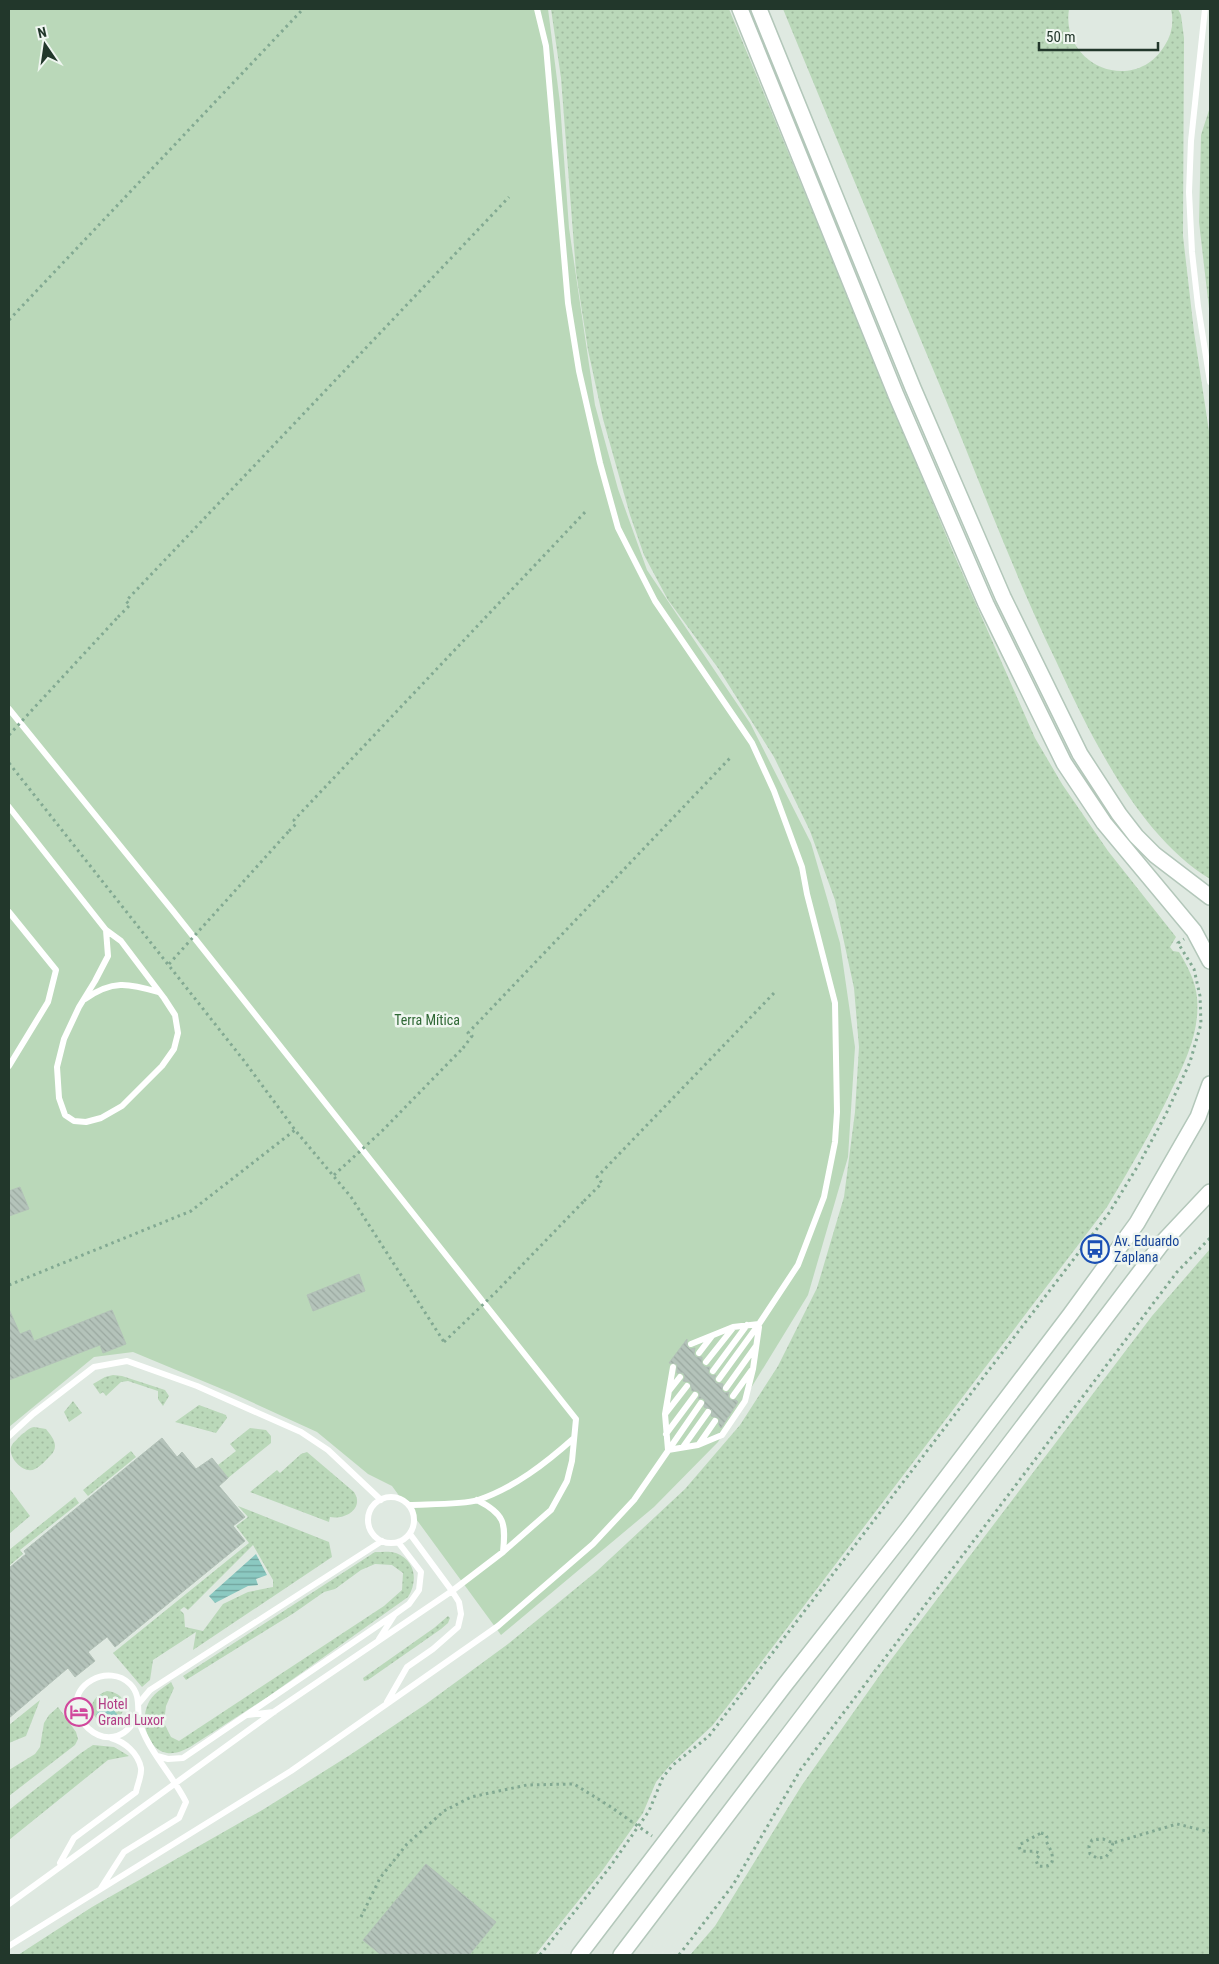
<svg xmlns="http://www.w3.org/2000/svg" width="1219" height="1964" viewBox="0 0 1219 1964" font-family="'Roboto Condensed',sans-serif">
<defs>
<pattern id="grass-dots" width="8" height="8" patternUnits="userSpaceOnUse" patternTransform="scale(1.25)"><rect width="8" height="8" fill="#bad8b9"/><path d="M2 2h.1M6 6h.1" fill="none" stroke="#a0ba9f" stroke-width="1.8" stroke-linecap="round"/></pattern>
<pattern id="water-rules" width="6" height="5" patternUnits="userSpaceOnUse" patternTransform="scale(1.25)"><rect width="6" height="5" fill="#8bc9c1"/><path d="M0 2.5h6" fill="none" stroke="#71a49d"/></pattern>
<pattern id="building-back-hatch" width="6" height="6" patternUnits="userSpaceOnUse" patternTransform="scale(1.25)"><rect width="6" height="6" fill="#b4c3ba"/><path d="M-1 5l2 2M0 0l6 6M5-1l2 2" fill="none" stroke="#9aa8a0"/></pattern>
</defs>
<rect width="100%" height="100%" fill="#dfe9e1"/>
<path fill="url(#grass-dots)" fill-rule="evenodd" d="M 551,9 L 729,9 L 953,552 L 1035,738 L 1062,784 L 1108,851 L 1176,937 L 1170,947 L 1173,951 L 1179,952 C 1187,965 1196,982 1197,998 C 1200,1031 1186,1060 1172,1089 C 1153,1130 1130,1168 1107,1207 L 737,1694 L 712,1726 L 671,1764 L 656,1782 L 643,1813 L 631,1830 L 602,1871 L 535,1955 L 18,1955 L 92,1907 L 264,1809 L 350,1755 L 426,1704 L 508,1644 L 597,1571 L 685,1489 L 740,1425 L 778,1366 L 817,1288 L 844,1197 L 855,1112 L 859,1047 L 854,988 L 835,900 L 810,831 L 774,757 L 718,668 L 668,600 L 644,555 L 630,515 L 603,419 L 588,350 L 576,272 L 561,78 Z
M 783,9 L 1069,9 C 1060,66 1135,96 1165,45 C 1172,34 1174,22 1171,9 L 1178,9 L 1181,15 L 1184,38 L 1183,236 L 1194,332 L 1210,438 L 1210,879 C 1139,836 1090,735 1056,661 C 1012,570 977,474 938,381 C 886,257 834,133 783,9 Z
M 1210,107 L 1210,317 L 1199,222 L 1201,135 Z
M 1210,1249 L 1210,1955 L 690,1955 L 715,1926 L 802,1785 L 887,1665 L 1152,1316 Z
M 113,1375 L 122,1376 L 165,1390 L 169,1396 L 163,1406 L 158,1399 L 158,1391 L 128,1381 L 121,1382 L 106,1396 L 103,1392 L 100,1394 L 93,1384 L 105,1377 Z
M 73,1401 L 82,1413 L 69,1422 L 64,1412 Z
M 199,1405 L 226,1415 L 227,1418 L 216,1433 L 175,1422 Z
M 34,1427 L 46,1429 C 53,1438 60,1446 50,1456 C 46,1460 41,1466 35,1469 C 24,1475 8,1458 11,1447 C 13,1442 18,1439 21,1435 C 26,1432 28,1428 34,1427 Z
M 250,1428 L 266,1430 L 271,1436 L 271,1443 L 228,1478 L 218,1465 L 236,1451 L 230,1444 Z
M 131,1451 L 136,1457 L 88,1496 L 83,1490 Z
M 307,1452 L 354,1492 C 365,1509 344,1520 330,1517 L 329,1522 L 250,1492 L 277,1470 L 280,1473 L 301,1454 Z
M 9,1488 L 30,1516 L 9,1534 Z
M 75,1497 L 79,1503 L 20,1550 L 23,1554 L 9,1566 L 9,1550 Z
M 238,1506 L 329,1542 L 332,1557 L 193,1650 L 196,1632 L 153,1660 L 150,1680 L 142,1687 L 113,1653 L 249,1543 L 236,1526 L 248,1517 ZM 253,1545 L 273,1580 L 273,1587 L 248,1592 L 223,1604 L 203,1631 L 185,1627 L 184,1614 L 180,1610 L 184,1607 L 188,1610 Z
M 375,1552 C 382,1552 389,1551 396,1553 C 416,1561 418,1581 408,1597 L 269,1696 L 190,1747 C 182,1751 176,1754 167,1753 C 147,1750 140,1720 148,1704 C 152,1694 163,1688 171,1682 L 174,1688 L 166,1706 L 164,1723 L 171,1737 L 179,1741 L 384,1606 L 402,1590 L 403,1573 L 392,1565 L 375,1564 L 361,1570 L 335,1589 L 324,1592 L 294,1613 L 186,1680 L 183,1676 Z
M 448,1616 L 450,1618 L 448,1623 L 441,1629 L 368,1680 L 364,1681 L 363,1678 L 434,1628 Z
M 107,1691 C 145,1696 110,1742 94,1715 C 88,1704 96,1695 107,1691 ZM 100,1695 L 105,1700 L 120,1701 L 116,1704 L 114,1720 L 111,1715 L 96,1714 L 100,1710 Z
M 40,1700 L 26,1736 L 9,1743 L 9,1725 Z
M 58,1707 L 76,1732 L 78,1739 L 75,1745 L 9,1796 L 9,1770 L 35,1754 L 40,1747 L 44,1723 L 49,1715 Z
M 93,1745 L 114,1747 L 129,1756 L 108,1760 L 9,1840 L 9,1810 L 81,1753 Z"/>
<path fill="#bad8b9" d="M 9,9 L 548,9 L 560,103 L 569,228 L 595,405 L 618,489 L 647,570 L 750,723 L 811,843 L 840,943 L 855,1047 L 848,1157 L 808,1295 L 718,1442 L 654,1507 L 501,1635 L 392,1486 L 368,1474 L 317,1432 L 234,1394 L 133,1352 L 94,1357 L 9,1427 Z"/>
<path fill="url(#water-rules)" d="M 256,1554 L 267,1575 L 256,1579 L 258,1585 L 248,1586 L 215,1603 L 209,1596 Z
M 101,1695 L 105,1700 L 112,1700 L 117,1696 L 120,1701 L 116,1704 L 115,1712 L 119,1716 L 114,1720 L 111,1715 L 104,1714 L 99,1718 L 96,1714 L 100,1710 L 101,1703 L 97,1699 Z"/>
<path fill="url(#building-back-hatch)" stroke="#b2c1b7" d="M 20,1187 L 29,1209 L 9,1216 L 9,1191 Z
M 359,1274 L 365,1291 L 313,1311 L 307,1295 Z
M 9,1309 L 20,1334 L 30,1330 L 34,1341 L 112,1310 L 126,1344 L 103,1353 L 100,1345 L 9,1380 Z
M 687,1339 L 687,1346 L 690,1349 L 695,1348 L 694,1354 L 696,1357 L 702,1357 L 702,1364 L 705,1367 L 710,1367 L 708,1373 L 712,1376 L 716,1375 L 714,1379 L 716,1383 L 723,1384 L 722,1390 L 725,1393 L 729,1392 L 728,1396 L 730,1400 L 736,1400 L 738,1402 L 721,1428 L 719,1425 L 719,1418 L 711,1416 L 712,1410 L 704,1407 L 705,1400 L 702,1398 L 698,1399 L 700,1395 L 698,1391 L 692,1391 L 690,1382 L 683,1381 L 685,1377 L 683,1373 L 677,1373 L 677,1364 L 669,1363 Z
M 162,1438 L 177,1457 L 182,1452 L 196,1469 L 212,1458 L 228,1478 L 219,1486 L 245,1517 L 233,1526 L 245,1541 L 115,1647 L 107,1637 L 88,1652 L 95,1661 L 75,1677 L 68,1668 L 9,1718 L 9,1568 L 26,1554 L 24,1551 Z
M 426,1864 L 496,1922 L 469,1955 L 381,1955 L 363,1940 Z"/>
<g fill="none" stroke-linecap="round" stroke-linejoin="round">
<defs>
<path id="secondary" d="M 740,9 L 896,395 L 986,604 L 1064,763 L 1104,823 L 1194,931 L 1210,961
M 759,9 L 913,388 L 1003,597 L 1080,754 L 1119,814 L 1136,836 L 1155,855 L 1210,897
M 579,1955 L 784,1686 L 906,1531 L 1070,1315 L 1137,1223 L 1198,1117 L 1210,1084
M 621,1955 L 1163,1242 L 1210,1192"/>
</defs>
<use href="#secondary" stroke="#b3c7ba" stroke-width="18"/>
<path stroke="#82a992" stroke-width="3" stroke-dasharray="2.5 4" stroke-linecap="butt" d="M 9,320 L 303,9
M 118,617 L 130,605 L 126,601 L 509,197
M 9,763 L 245,1062 L 295,1130 L 351,1197 L 444,1342
M 289,831 L 296,824 L 294,820 L 587,510
M 463,1048 L 472,1036 L 468,1033 L 731,757
M 584,1201 L 602,1183 L 597,1177 L 775,992
M 9,1285 L 191,1211 L 295,1130
M 1041,1833 L 1045,1834 L 1047,1837 L 1046,1841 C 1053,1853 1059,1869 1038,1866 L 1036,1860 L 1040,1854 C 1034,1849 1027,1853 1020,1850 L 1019,1845 Z
M 1113,1843 L 1111,1850 L 1106,1857 L 1097,1858 L 1090,1854 L 1089,1846 L 1092,1840 L 1103,1839 L 1113,1843 L 1177,1824 L 1210,1832
M 361,1917 L 380,1878 L 407,1844 L 444,1811 L 471,1797 L 527,1785 L 574,1784 L 611,1807 L 652,1836
M 540,1955 L 610,1867 L 649,1811 L 663,1777 L 673,1765 L 709,1736 L 1109,1213 L 1139,1164 L 1166,1114 L 1190,1062 L 1201,1024 L 1200,996 L 1194,969 L 1178,943 L 1184,939
M 679,1955 L 733,1885 L 801,1769 L 1177,1272 L 1210,1238"/>
<path stroke="#fff" stroke-width="6" d="M 537,9 L 546,46 L 568,303 L 579,371 L 600,463 L 618,528 L 655,601 L 752,743 L 774,791 L 802,867 L 807,894 L 835,1003 L 837,1112 L 835,1142 L 824,1197 L 798,1265 L 759,1324 L 719,1379
M 1205,9 L 1191,141 L 1189,192 L 1192,252 L 1198,306 L 1210,382
M 9,709 L 173,911 L 576,1419 L 572,1461 L 567,1481 L 551,1510 L 503,1552 L 452,1591 L 275,1711 L 9,1904
M 9,807 L 106,930 L 121,941 L 164,998 L 175,1015 L 178,1033 L 174,1049 L 162,1066 L 122,1106 L 101,1118 L 86,1122 L 74,1121 L 65,1115 L 59,1098 L 57,1067 L 64,1039 L 79,1007 L 95,981 L 108,956 L 106,930
M 9,912 L 56,970 L 48,1002 L 9,1066
M 85,999 C 112,980 128,983 158,992
M 691,1344 L 733,1327 L 759,1324
M 699,1353 L 712,1336
M 706,1362 L 733,1328
M 713,1371 L 747,1325
M 726,1388 L 756,1346
M 669,1391 L 680,1377
M 733,1396 L 751,1371
M 666,1413 L 687,1386
M 666,1434 L 695,1395
M 9,1436 L 33,1414 L 94,1367 L 127,1361 L 197,1386 L 301,1432 L 328,1450 L 381,1500
M 699,1444 L 715,1421
M 683,1447 L 708,1412
M 668,1450 L 698,1445 L 722,1435 L 745,1401 L 753,1369 L 759,1327
M 668,1450 L 665,1414 L 673,1367
M368 1520a23 23 0 1 1 46 0a23 23 0 1 1-46 0Z
M 477,1500 C 505,1514 506,1523 503,1552
M 409,1505 C 427,1504 462,1505 478,1500 C 514,1488 546,1463 574,1438
M 379,1639 L 395,1614 L 409,1604 L 419,1590 L 421,1572 L 398,1542
M 387,1702 L 407,1667 L 433,1649 L 458,1627 L 461,1614 L 459,1602 L 452,1591 L 410,1534
M 139,1703 L 150,1690 L 382,1541
M 247,1715 L 274,1712
M 157,1756 L 168,1759 L 183,1758 L 395,1614
M 60,1863 L 74,1838 L 136,1792 C 137,1786 142,1775 141,1768 C 138,1753 125,1742 111,1738
M 101,1888 L 124,1852 L 179,1818 L 186,1802 C 173,1776 151,1754 141,1727 C 135,1713 143,1697 130,1684 C 120,1674 104,1673 92,1680 C 47,1706 112,1772 138,1714
M 9,1946 L 291,1771 L 498,1626 L 593,1544 L 634,1500 L 701,1403"/>
<use href="#secondary" stroke="#fff" stroke-width="15"/>
<path stroke="#82a992" stroke-width="3" stroke-dasharray="2.5 4" stroke-linecap="butt" d="M 9,735 L 118,617
M 169,964 L 289,831
M 334,1175 L 382,1131 L 463,1048
M 444,1342 L 496,1292 L 584,1201"/>
</g>
<defs>
<symbol id="bus-ring" viewBox="-11 -11 22 22"><circle r="9.5" fill="#eff6f0" stroke="#1a4fb4" stroke-width="1.5"/><path d="M-5-6H5V4H4V6H2V4H-2V6H-4V4H-5ZM-3.5-4V0h7V-4ZM-3.5 1.2v1.5H-2V1.2ZM2 1.2v1.5H3.5V1.2Z" fill="#1a4fb4"/></symbol>
<symbol id="hotel-ring" viewBox="-11 -11 22 22"><circle r="9.5" fill="#eff6f0" stroke="#d1479c" stroke-width="1.5"/><path d="M-6-4.5h1.5V1H6V5H4.5V3h-9V5H-6ZM-4 0a1.8 1.8 0 1 1 3.6 0ZM.5 0V-2.5h3Q6-2.5 6 0Z" fill="#d1479c"/></symbol>
</defs>
<g fill-rule="evenodd">
<use href="#bus-ring" x="1079" y="1233" width="32" height="32"/>
<use href="#hotel-ring" x="63" y="1696" width="32" height="32"/>
</g>
<g text-anchor="middle" dominant-baseline="central" stroke-width="5" stroke-linejoin="round" paint-order="stroke">
<g font-size="14" fill="#306936" stroke="#eff6f0">
<text x="427" y="1020">Terra Mítica</text>
</g>
<g font-size="14" fill="#164399" stroke="#eff6f0" text-anchor="start">
<text x="1114" y="1241">Av. Eduardo<tspan x="1114" dy="16">Zaplana</tspan></text>
</g>
<g font-size="14" fill="#b23c85" stroke="#eff6f0" text-anchor="start">
<text x="98" y="1704">Hotel<tspan x="98" dy="16">Grand Luxor</tspan></text>
</g>
</g>
<rect width="1219" height="1964" fill="none" stroke="#22372b" stroke-width="20"/>
<g transform="translate(45 45) rotate(347)" stroke="#eff6f0" stroke-width="4" paint-order="stroke">
<path d="M0-4L9 19L0 12L-9 19Z" fill="#22372b"/>
<text y="-8" font-size="14" font-weight="bold" text-anchor="middle" fill="#22372b">N</text>
</g>
<path d="M1039 42v8h119v-8" fill="none" stroke="#22372b" stroke-width="2.5"/>
<text x="1046" y="42" font-size="15" fill="#22372b" stroke="#eff6f0" stroke-width="4" paint-order="stroke">50 m</text>
</svg>
